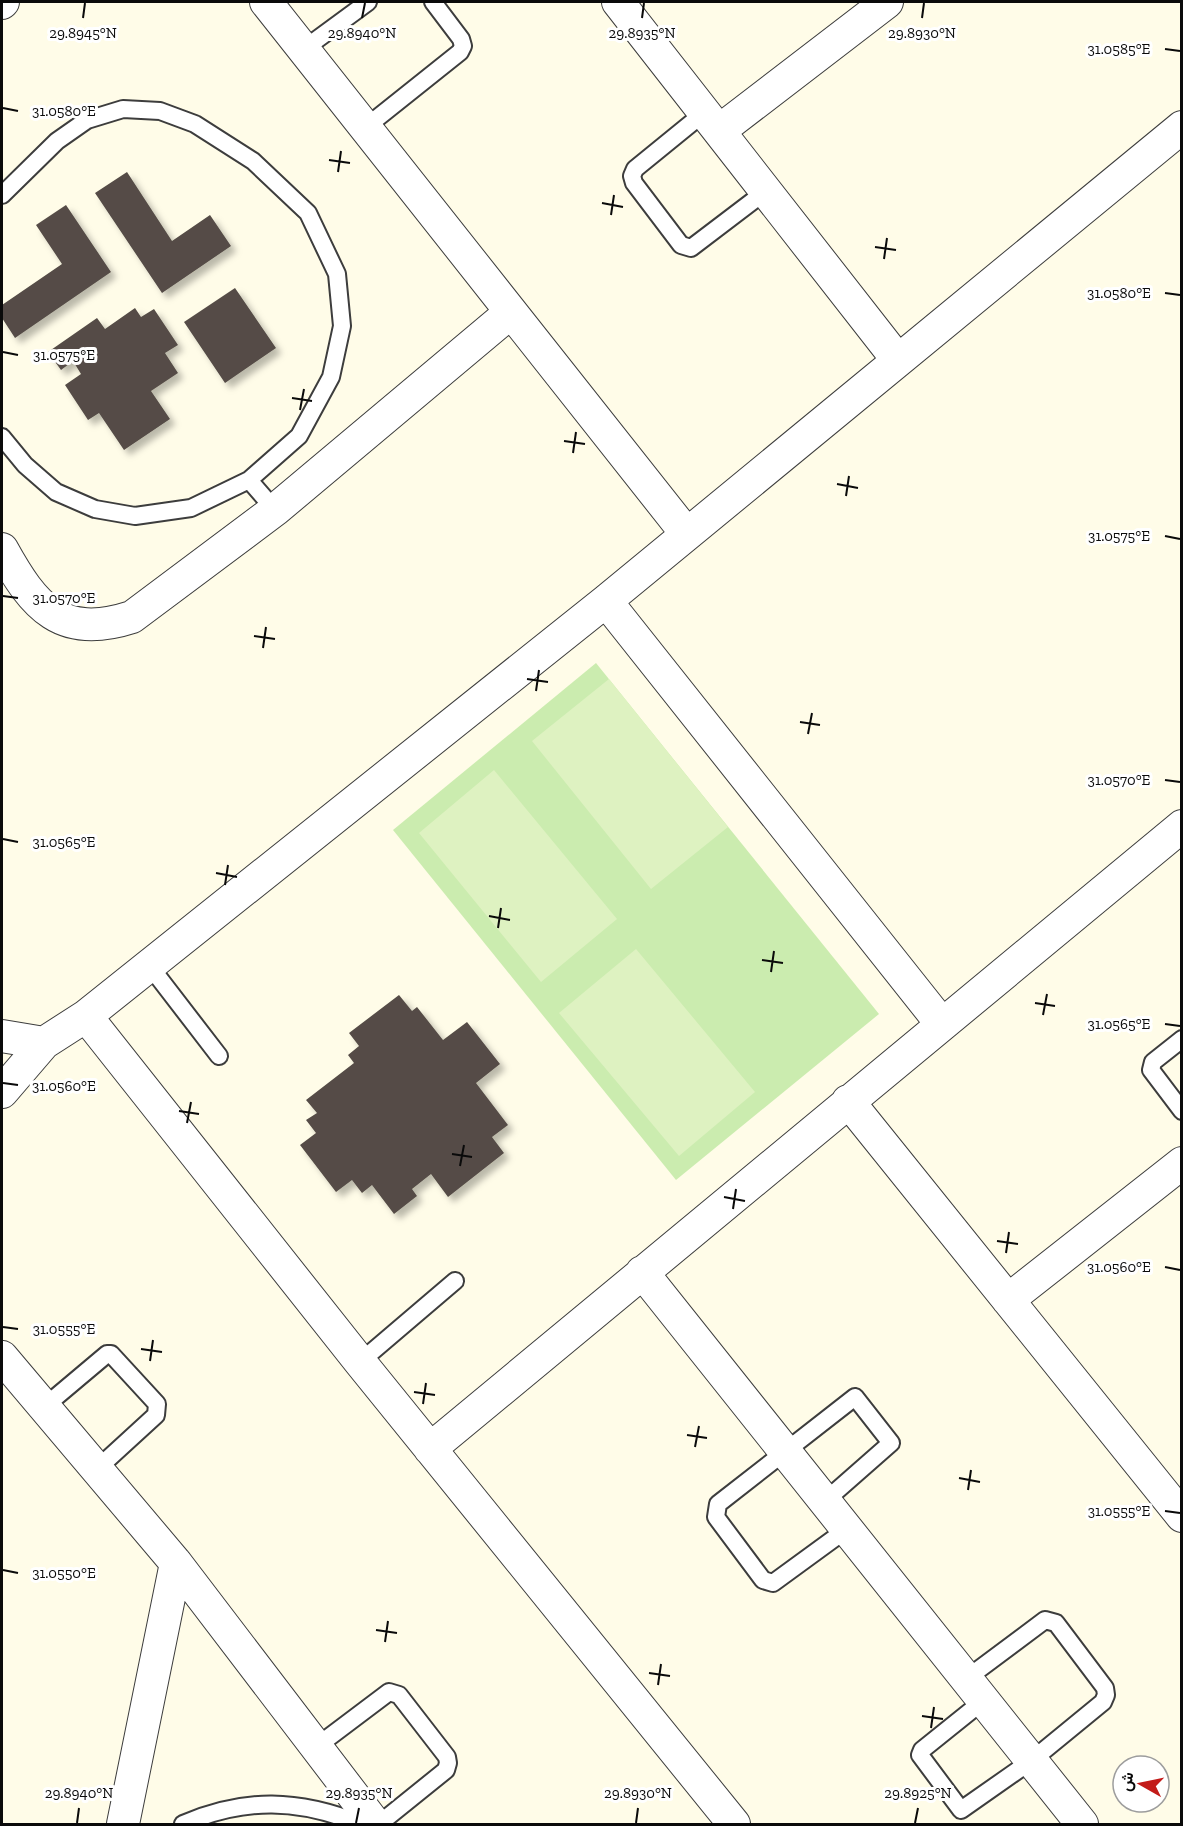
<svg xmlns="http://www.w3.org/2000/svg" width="1183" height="1826" viewBox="0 0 1183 1826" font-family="'Zilla Slab',Vazirmatn,serif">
<defs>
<filter id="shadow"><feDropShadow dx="5.5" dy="5.5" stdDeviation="3" flood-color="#0004"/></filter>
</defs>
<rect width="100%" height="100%" fill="#fffce8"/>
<path fill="#cbecaf" d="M 596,663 L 879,1014 L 676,1180 L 393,830 Z"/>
<path fill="#def2c1" d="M 609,679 L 728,827 L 651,889 L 532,741 Z
M 494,770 L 617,919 L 541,982 L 419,833 Z
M 636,949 L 755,1092 L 679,1156 L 559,1013 Z"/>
<path fill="#544c46" filter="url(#shadow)" d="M 127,172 L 172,241 L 210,215 L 231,246 L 162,293 L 95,193 Z
M 66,205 L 111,272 L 15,338 L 2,318 L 2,305 L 62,264 L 36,225 Z
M 235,288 L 276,348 L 225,383 L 184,322 Z
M 135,308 L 141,317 L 154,309 L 178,345 L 165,353 L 178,373 L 151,391 L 170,419 L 124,450 L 99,413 L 88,420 L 65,385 L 81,374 L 73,361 L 61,370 L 48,352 L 97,318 L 105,329 Z
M 399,995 L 412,1011 L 417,1007 L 443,1040 L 467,1022 L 500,1064 L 476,1083 L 508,1125 L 492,1137 L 504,1153 L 448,1197 L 431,1174 L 412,1189 L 417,1196 L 394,1214 L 372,1185 L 362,1193 L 352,1180 L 336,1192 L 300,1145 L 316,1133 L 306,1120 L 317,1113 L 306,1100 L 354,1063 L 348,1055 L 359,1046 L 349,1033 Z"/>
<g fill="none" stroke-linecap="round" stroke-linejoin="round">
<defs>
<path id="service" d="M 304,49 L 368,2
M 705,112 L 635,169 L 632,176 L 634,183 L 681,245 L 691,248 L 766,191
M 366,127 L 460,52 L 463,46 L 461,39 L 433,2
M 2,195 L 57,141 L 87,120 L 123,109 L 160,111 L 195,124 L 253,161 L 308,213 L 337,274 L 342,326 L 331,377 L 299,436 L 249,480 L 191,508 L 135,516 L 95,509 L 56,492 L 25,465 L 2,437
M 249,480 L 275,510
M 149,965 L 219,1056
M 1182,1039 L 1153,1062 L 1151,1070 L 1182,1111
M 360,1362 L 455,1281
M 44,1407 L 107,1354 L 111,1354 L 157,1404 L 156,1415 L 97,1469
M 825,1501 L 891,1443 L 855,1397 L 718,1504 L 716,1517 L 763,1580 L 773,1583 L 847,1529
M 966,1679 L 1045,1620 L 1056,1623 L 1105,1688 L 1106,1695 L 1103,1702 L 1031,1761 L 961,1810 L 920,1755 L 922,1750 L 983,1701
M 316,1747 L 389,1692 L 399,1695 L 447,1757 L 448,1763 L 446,1770 L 379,1824
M 183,1824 C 245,1797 299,1799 361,1824"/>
<path id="minor" d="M 266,2 L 686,533
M 618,2 L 897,359
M 2,3 L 3,2
M 719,131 L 887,2
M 2,549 C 34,607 61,640 132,617 L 275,510 L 511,312
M 606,601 L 941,1023
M 86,1016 L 360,1362 L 734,1824
M 2,1036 L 44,1043
M 2,1092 L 44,1043 L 86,1016 L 606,601 L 1182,127
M 848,1101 L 1182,1516
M 642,1272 L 1082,1824
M 1008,1300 L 1182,1163
M 2,1357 L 176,1563 L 375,1824
M 430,1449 L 1182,826
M 123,1824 L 176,1563"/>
</defs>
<use href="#service" stroke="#3d3d3d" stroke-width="20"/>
<use href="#minor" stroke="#3d3d3d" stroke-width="34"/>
<use href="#service" stroke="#fff" stroke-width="16"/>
<use href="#minor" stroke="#fff" stroke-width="32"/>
</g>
<path fill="none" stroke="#0a0a0a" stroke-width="2" d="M 83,18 L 85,3M 362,18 L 365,3M 642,18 L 644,3M 922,18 L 924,3M 1165,49 L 1180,51M 3,108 L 18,111M 329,160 L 350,163M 338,172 L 341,151M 602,203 L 623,207M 611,215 L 614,195M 875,247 L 896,250M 884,259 L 887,238M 1165,293 L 1180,295M 3,352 L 18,355M 292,398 L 312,401M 300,410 L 304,389M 564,441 L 585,444M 573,453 L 576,432M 837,484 L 858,488M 846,496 L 849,476M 1165,536 L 1180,539M 3,596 L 18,598M 254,636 L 275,639M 263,648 L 266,627M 527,679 L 548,682M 536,691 L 539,670M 800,722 L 820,725M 808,734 L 812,713M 1165,780 L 1180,782M 3,839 L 18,842M 216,873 L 237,877M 225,885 L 228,865M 489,916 L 510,920M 498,928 L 501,908M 762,960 L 783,963M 771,972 L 774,951M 1035,1003 L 1055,1006M 1043,1015 L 1047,994M 1165,1024 L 1180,1026M 3,1083 L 18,1085M 179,1111 L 199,1114M 187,1123 L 191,1102M 452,1154 L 472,1157M 460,1166 L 464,1145M 724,1197 L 745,1201M 733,1209 L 736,1189M 997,1241 L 1018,1244M 1006,1253 L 1009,1232M 1165,1267 L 1180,1270M 3,1327 L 18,1329M 141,1349 L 162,1352M 150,1361 L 153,1340M 414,1392 L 435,1395M 423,1404 L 426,1383M 687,1435 L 707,1438M 695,1447 L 699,1426M 959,1478 L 980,1482M 968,1490 L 971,1470M 1165,1511 L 1180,1513M 3,1570 L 18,1573M 376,1630 L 397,1633M 385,1642 L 388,1621M 649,1673 L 670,1676M 658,1685 L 661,1664M 922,1716 L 943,1719M 931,1728 L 934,1707M 77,1823 L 79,1808M 356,1823 L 359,1808M 636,1823 L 638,1808M 915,1823 L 918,1808"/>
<g font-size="15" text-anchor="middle" fill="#0a0a0a" stroke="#fff" stroke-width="6" stroke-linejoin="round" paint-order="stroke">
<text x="83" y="38">29.8945°N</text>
<text x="362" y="38">29.8940°N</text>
<text x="642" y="38">29.8935°N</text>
<text x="922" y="38">29.8930°N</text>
<text x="1119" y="54">31.0585°E</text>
<text x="64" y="116">31.0580°E</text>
<text x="1119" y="298">31.0580°E</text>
<text x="64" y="360">31.0575°E</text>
<text x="1119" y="541">31.0575°E</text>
<text x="64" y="603">31.0570°E</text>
<text x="1119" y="785">31.0570°E</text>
<text x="64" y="847">31.0565°E</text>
<text x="1119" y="1029">31.0565°E</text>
<text x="64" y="1091">31.0560°E</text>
<text x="1119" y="1272">31.0560°E</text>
<text x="64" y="1334">31.0555°E</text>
<text x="1119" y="1516">31.0555°E</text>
<text x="64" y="1578">31.0550°E</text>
<text x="79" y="1798">29.8940°N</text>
<text x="359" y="1798">29.8935°N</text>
<text x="638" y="1798">29.8930°N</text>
<text x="918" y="1798">29.8925°N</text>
</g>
<rect width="1183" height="1826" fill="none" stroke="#0a0a0a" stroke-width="6"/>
<g transform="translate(1141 1784) rotate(279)"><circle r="28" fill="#ffffff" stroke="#9d9d9d" stroke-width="1.5"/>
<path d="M0-4.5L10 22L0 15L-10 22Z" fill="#c31b19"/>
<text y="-9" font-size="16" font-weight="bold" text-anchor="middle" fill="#0a0a0a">ش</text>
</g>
</svg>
